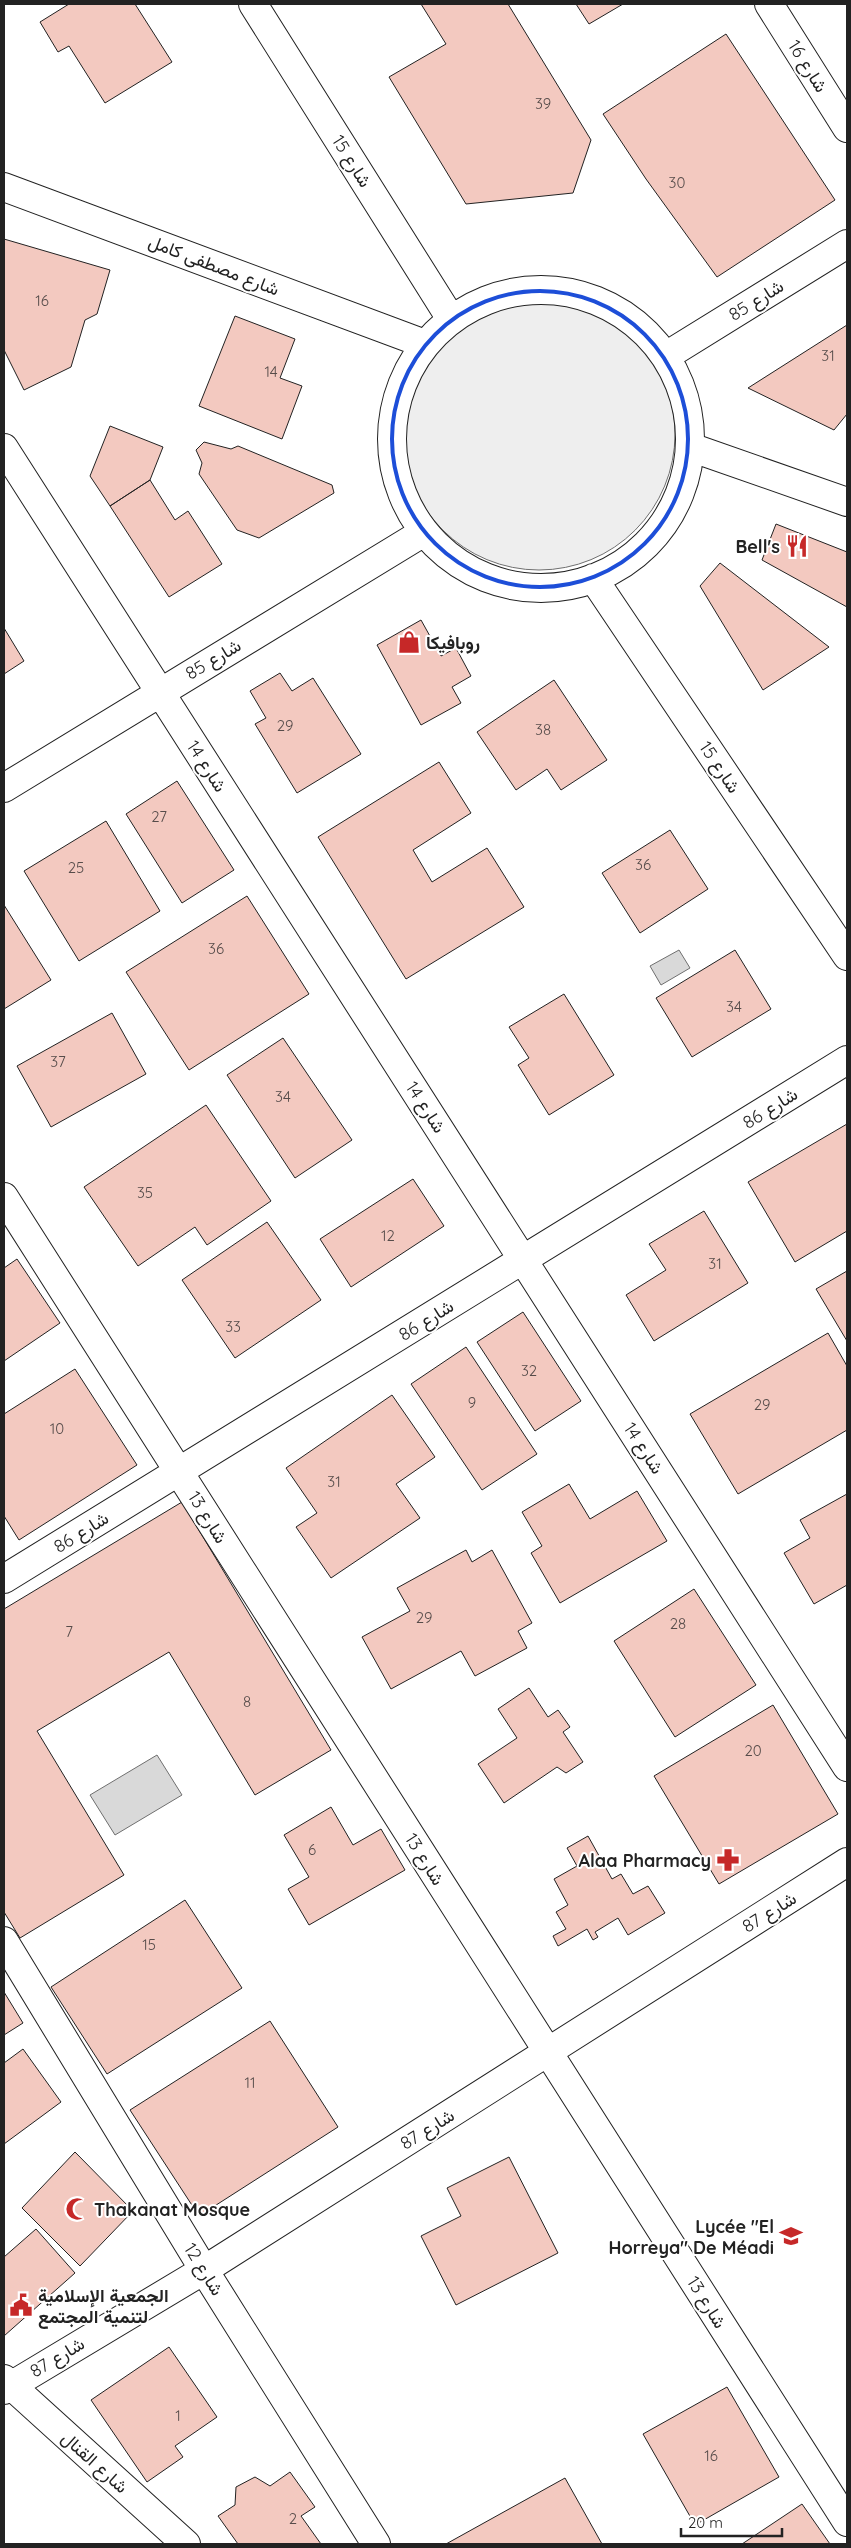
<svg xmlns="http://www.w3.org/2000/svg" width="851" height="2548" viewBox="0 0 851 2548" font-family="Quicksand,Vazirmatn,sans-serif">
<rect width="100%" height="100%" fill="#fff"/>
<path fill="#eee" stroke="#6f6f6f" d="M403 434a136 136 0 1 1 272 0a136 136 0 1 1-272 0Z"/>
<path fill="#d9d9d9" stroke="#6f6f6f" d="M 679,950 L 690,968 L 661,985 L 650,966 Z
M 157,1755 L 182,1795 L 115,1835 L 90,1795 Z"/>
<path fill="#f3c9c0" stroke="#222" d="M 69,4 L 135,4 L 172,62 L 105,103 L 69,46 L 58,52 L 40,22 Z
M 421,4 L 508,4 L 591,140 L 573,193 L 466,204 L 389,77 L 446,44 Z
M 576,4 L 623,4 L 589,24 Z
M 726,34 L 835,200 L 717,277 L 646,179 L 603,114 Z
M 4,239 L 110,270 L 97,314 L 85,320 L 71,367 L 24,390 L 4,350 Z
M 235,316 L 295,339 L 280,378 L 302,386 L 282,439 L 199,406 Z
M 847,325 L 847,414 L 834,430 L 748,388 Z
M 110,426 L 163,447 L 150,480 L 110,506 L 90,476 Z
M 204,442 L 231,449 L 238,446 L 332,485 L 334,493 L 259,538 L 237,530 L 199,474 L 202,463 L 196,450 Z
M 150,480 L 175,520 L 188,511 L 222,564 L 169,597 L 110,506 Z
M 776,524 L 847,552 L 847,607 L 762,560 Z
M 720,563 L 829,647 L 763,690 L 700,586 Z
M 421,620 L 441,656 L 456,648 L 471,676 L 452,687 L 461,703 L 421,725 L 377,645 Z
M 4,628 L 24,661 L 4,674 Z
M 280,673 L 292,691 L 313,678 L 361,754 L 297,793 L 255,724 L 266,718 L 250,691 Z
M 554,680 L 607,760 L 561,790 L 547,769 L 516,790 L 477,732 Z
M 439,762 L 471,813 L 413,850 L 432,882 L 487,848 L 524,907 L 406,979 L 318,837 Z
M 177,781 L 234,870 L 182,903 L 126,814 Z
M 106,821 L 160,911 L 79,961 L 24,871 Z
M 670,830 L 708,889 L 640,933 L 602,873 Z
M 247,896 L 309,994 L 189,1070 L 126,972 Z
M 4,905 L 51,980 L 4,1009 Z
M 735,950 L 771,1009 L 692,1057 L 656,998 Z
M 564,994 L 614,1075 L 549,1115 L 518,1065 L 529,1058 L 509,1027 Z
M 112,1013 L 146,1074 L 51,1127 L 17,1066 Z
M 283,1038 L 352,1140 L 295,1178 L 227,1075 Z
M 206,1105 L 271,1201 L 207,1245 L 195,1227 L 138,1266 L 84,1187 Z
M 847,1124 L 847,1231 L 795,1262 L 748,1182 Z
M 413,1179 L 444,1226 L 351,1287 L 320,1239 Z
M 704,1211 L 748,1283 L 654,1341 L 626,1295 L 666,1270 L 649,1244 Z
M 267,1222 L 321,1300 L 235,1358 L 182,1280 Z
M 17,1259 L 60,1323 L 4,1361 L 4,1268 Z
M 847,1271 L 847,1341 L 816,1289 Z
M 523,1312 L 581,1401 L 535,1431 L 477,1342 Z
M 828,1333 L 847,1366 L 847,1430 L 738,1494 L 690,1414 Z
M 466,1347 L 537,1454 L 482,1490 L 411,1384 Z
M 75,1369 L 137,1465 L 19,1540 L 4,1516 L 4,1414 Z
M 392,1395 L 435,1457 L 396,1484 L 420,1518 L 331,1578 L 296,1527 L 317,1513 L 286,1468 Z
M 569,1484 L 590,1519 L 637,1491 L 667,1541 L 560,1603 L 531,1553 L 542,1546 L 522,1512 Z
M 847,1494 L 847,1585 L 814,1604 L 784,1553 L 810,1538 L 800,1520 Z
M 182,1502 L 331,1750 L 255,1795 L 169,1652 L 37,1731 L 124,1875 L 20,1938 L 4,1912 L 4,1609 Z
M 466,1550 L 472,1562 L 492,1550 L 532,1623 L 518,1631 L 527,1648 L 475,1676 L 461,1651 L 391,1689 L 362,1637 L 410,1611 L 397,1588 Z
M 694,1589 L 756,1685 L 675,1737 L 614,1641 Z
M 529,1688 L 548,1717 L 558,1710 L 570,1727 L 563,1732 L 583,1762 L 566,1773 L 557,1767 L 504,1803 L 478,1764 L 517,1738 L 498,1709 Z
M 773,1705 L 838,1814 L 719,1884 L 654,1776 Z
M 331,1807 L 353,1845 L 381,1829 L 405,1870 L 309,1925 L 288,1889 L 309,1877 L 284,1835 Z
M 588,1836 L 612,1879 L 621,1874 L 633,1894 L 648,1886 L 665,1913 L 628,1935 L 618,1918 L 595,1932 L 598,1937 L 593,1940 L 587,1929 L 558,1946 L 553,1936 L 566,1929 L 556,1912 L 568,1905 L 554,1879 L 577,1866 L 567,1848 Z
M 185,1900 L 242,1988 L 107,2074 L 51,1987 Z
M 4,1992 L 23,2023 L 4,2035 Z
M 270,2021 L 338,2127 L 199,2216 L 130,2110 Z
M 23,2049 L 61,2102 L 4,2144 L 4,2063 Z
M 75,2152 L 133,2211 L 80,2266 L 22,2208 Z
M 509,2157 L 558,2253 L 456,2305 L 421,2236 L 461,2216 L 447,2188 Z
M 36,2229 L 75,2273 L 4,2336 L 4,2257 Z
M 169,2347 L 217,2417 L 175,2446 L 183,2457 L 147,2482 L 91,2400 Z
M 727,2387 L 779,2477 L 695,2525 L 643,2434 Z
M 290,2472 L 315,2507 L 301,2516 L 321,2544 L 238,2544 L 218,2516 L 235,2505 L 236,2487 L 255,2477 L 270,2486 Z
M 565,2478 L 602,2544 L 446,2544 Z
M 802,2504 L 830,2544 L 742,2544 Z"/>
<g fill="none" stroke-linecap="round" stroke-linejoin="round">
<defs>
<path id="street" d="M 253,4 L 451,319
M 769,4 L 847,128
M 4,187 L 425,344
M392 439a149 149 0 1 1 298 0a149 149 0 1 1-298 0Z
M 666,356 L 847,244
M 690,447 L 847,502
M 4,448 L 847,1767
M 593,578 L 847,956
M 4,788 L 424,532
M 4,1197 L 847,2522
M 4,1579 L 847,1060
M 4,1941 L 204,2270 L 376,2544
M 4,2379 L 186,2544
M 4,2390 L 204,2270 L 847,1862"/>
</defs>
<use href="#street" stroke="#222" stroke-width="30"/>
<use href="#street" stroke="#fff" stroke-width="28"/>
</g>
<path fill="none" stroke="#1d4ed8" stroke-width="4" stroke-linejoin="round" d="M392 439a148 148 0 1 1 296 0a148 148 0 1 1-296 0Z"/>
<defs>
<symbol id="restaurant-bare" viewBox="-9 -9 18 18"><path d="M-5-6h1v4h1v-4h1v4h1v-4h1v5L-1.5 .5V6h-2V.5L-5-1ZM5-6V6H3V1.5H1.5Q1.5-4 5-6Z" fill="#c62828" stroke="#fff" stroke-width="2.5" paint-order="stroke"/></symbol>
<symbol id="shop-bare" viewBox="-9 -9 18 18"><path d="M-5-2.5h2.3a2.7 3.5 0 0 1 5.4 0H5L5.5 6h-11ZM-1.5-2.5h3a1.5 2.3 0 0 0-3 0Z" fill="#c62828" stroke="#fff" stroke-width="2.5" paint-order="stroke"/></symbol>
<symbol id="pharmacy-bare" viewBox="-9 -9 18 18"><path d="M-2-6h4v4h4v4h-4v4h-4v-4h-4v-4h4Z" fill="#c62828" stroke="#fff" stroke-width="2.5" paint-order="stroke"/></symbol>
<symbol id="mosque-bare" viewBox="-9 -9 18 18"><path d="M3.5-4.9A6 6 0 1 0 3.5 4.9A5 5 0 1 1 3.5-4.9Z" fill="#c62828" stroke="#fff" stroke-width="2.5" paint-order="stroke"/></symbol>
<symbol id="school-bare" viewBox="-9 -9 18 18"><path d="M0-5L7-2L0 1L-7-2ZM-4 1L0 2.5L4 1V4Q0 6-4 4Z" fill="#c62828" stroke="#fff" stroke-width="2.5" paint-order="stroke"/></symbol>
<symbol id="civic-bare" viewBox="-9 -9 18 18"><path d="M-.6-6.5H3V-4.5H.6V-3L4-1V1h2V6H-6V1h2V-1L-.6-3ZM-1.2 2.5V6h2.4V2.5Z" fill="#c62828" stroke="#fff" stroke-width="2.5" paint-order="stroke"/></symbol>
</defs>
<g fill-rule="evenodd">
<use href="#restaurant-bare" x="781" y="530" width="32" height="32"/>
<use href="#shop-bare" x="393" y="626" width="32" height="32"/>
<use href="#pharmacy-bare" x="712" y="1844" width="32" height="32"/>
<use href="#mosque-bare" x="61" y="2193" width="32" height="32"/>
<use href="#school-bare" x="775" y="2220" width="32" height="32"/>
<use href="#civic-bare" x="5" y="2289" width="32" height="32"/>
</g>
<g text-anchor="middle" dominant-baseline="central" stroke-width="4" stroke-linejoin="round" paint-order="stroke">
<g font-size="15" fill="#564c4a">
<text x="543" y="103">39</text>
<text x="677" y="182">30</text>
<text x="42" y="300">16</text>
<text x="828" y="355">31</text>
<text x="271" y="371">14</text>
<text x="285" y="725">29</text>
<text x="543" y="729">38</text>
<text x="159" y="816">27</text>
<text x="643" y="864">36</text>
<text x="76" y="867">25</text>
<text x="216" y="948">36</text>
<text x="734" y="1006">34</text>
<text x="58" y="1061">37</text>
<text x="283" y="1096">34</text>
<text x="145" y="1192">35</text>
<text x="388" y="1235">12</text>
<text x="715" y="1263">31</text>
<text x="233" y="1326">33</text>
<text x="529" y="1370">32</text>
<text x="472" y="1402">9</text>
<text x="762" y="1404">29</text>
<text x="57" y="1428">10</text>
<text x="334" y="1481">31</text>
<text x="424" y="1617">29</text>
<text x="678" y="1623">28</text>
<text x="69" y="1631">7</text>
<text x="247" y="1701">8</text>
<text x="753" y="1750">20</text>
<text x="312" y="1849">6</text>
<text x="149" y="1944">15</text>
<text x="250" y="2082">11</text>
<text x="178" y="2415">1</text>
<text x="711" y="2455">16</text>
<text x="293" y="2518">2</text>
</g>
<g font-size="18" fill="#222" stroke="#fff">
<text transform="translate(808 66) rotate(58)">شارع 16</text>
<text transform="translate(352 161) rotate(58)">شارع 15</text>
<text transform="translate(214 265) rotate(21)">شارع مصطفى كامل</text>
<text transform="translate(756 300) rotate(-32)">شارع 85</text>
<text transform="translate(213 659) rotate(-31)">شارع 85</text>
<text transform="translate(207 766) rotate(57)">شارع 14</text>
<text transform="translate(720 767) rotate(56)">شارع 15</text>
<text transform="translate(426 1107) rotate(57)">شارع 14</text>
<text transform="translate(770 1108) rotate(-32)">شارع 86</text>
<text transform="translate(426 1320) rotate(-32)">شارع 86</text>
<text transform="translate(644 1448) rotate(57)">شارع 14</text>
<text transform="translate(208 1517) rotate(58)">شارع 13</text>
<text transform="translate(81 1532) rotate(-32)">شارع 86</text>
<text transform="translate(425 1859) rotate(58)">شارع 13</text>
<text transform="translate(769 1912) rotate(-32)">شارع 87</text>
<text transform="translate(427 2129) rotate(-32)">شارع 87</text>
<text transform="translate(204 2269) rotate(58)">شارع 12</text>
<text transform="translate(707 2302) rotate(58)">شارع 13</text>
<text transform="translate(57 2357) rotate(-31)">شارع 87</text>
<text transform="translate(95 2462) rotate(42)">شارع القنال</text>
</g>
<g font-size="18" font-weight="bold" fill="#222" stroke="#fff" text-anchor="end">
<text x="780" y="546">Bell's</text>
<text x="426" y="642" text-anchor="start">روبافيكا</text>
<text x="711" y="1860">Alaa Pharmacy</text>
<text x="94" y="2209" text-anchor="start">Thakanat Mosque</text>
<text x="774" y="2226">Lycée "El<tspan x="774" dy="21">Horreya" De Méadi</tspan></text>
<text x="38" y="2295" text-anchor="start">الجمعية الإسلامية<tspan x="38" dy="21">لتنمية المجتمع</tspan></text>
</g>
</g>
<rect width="851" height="2548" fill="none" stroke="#222222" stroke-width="10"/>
<path d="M681 2528v8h101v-8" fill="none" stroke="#222222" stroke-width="2.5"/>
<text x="688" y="2528" font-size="15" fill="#222222" stroke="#ffffff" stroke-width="4" paint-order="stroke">20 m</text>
</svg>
